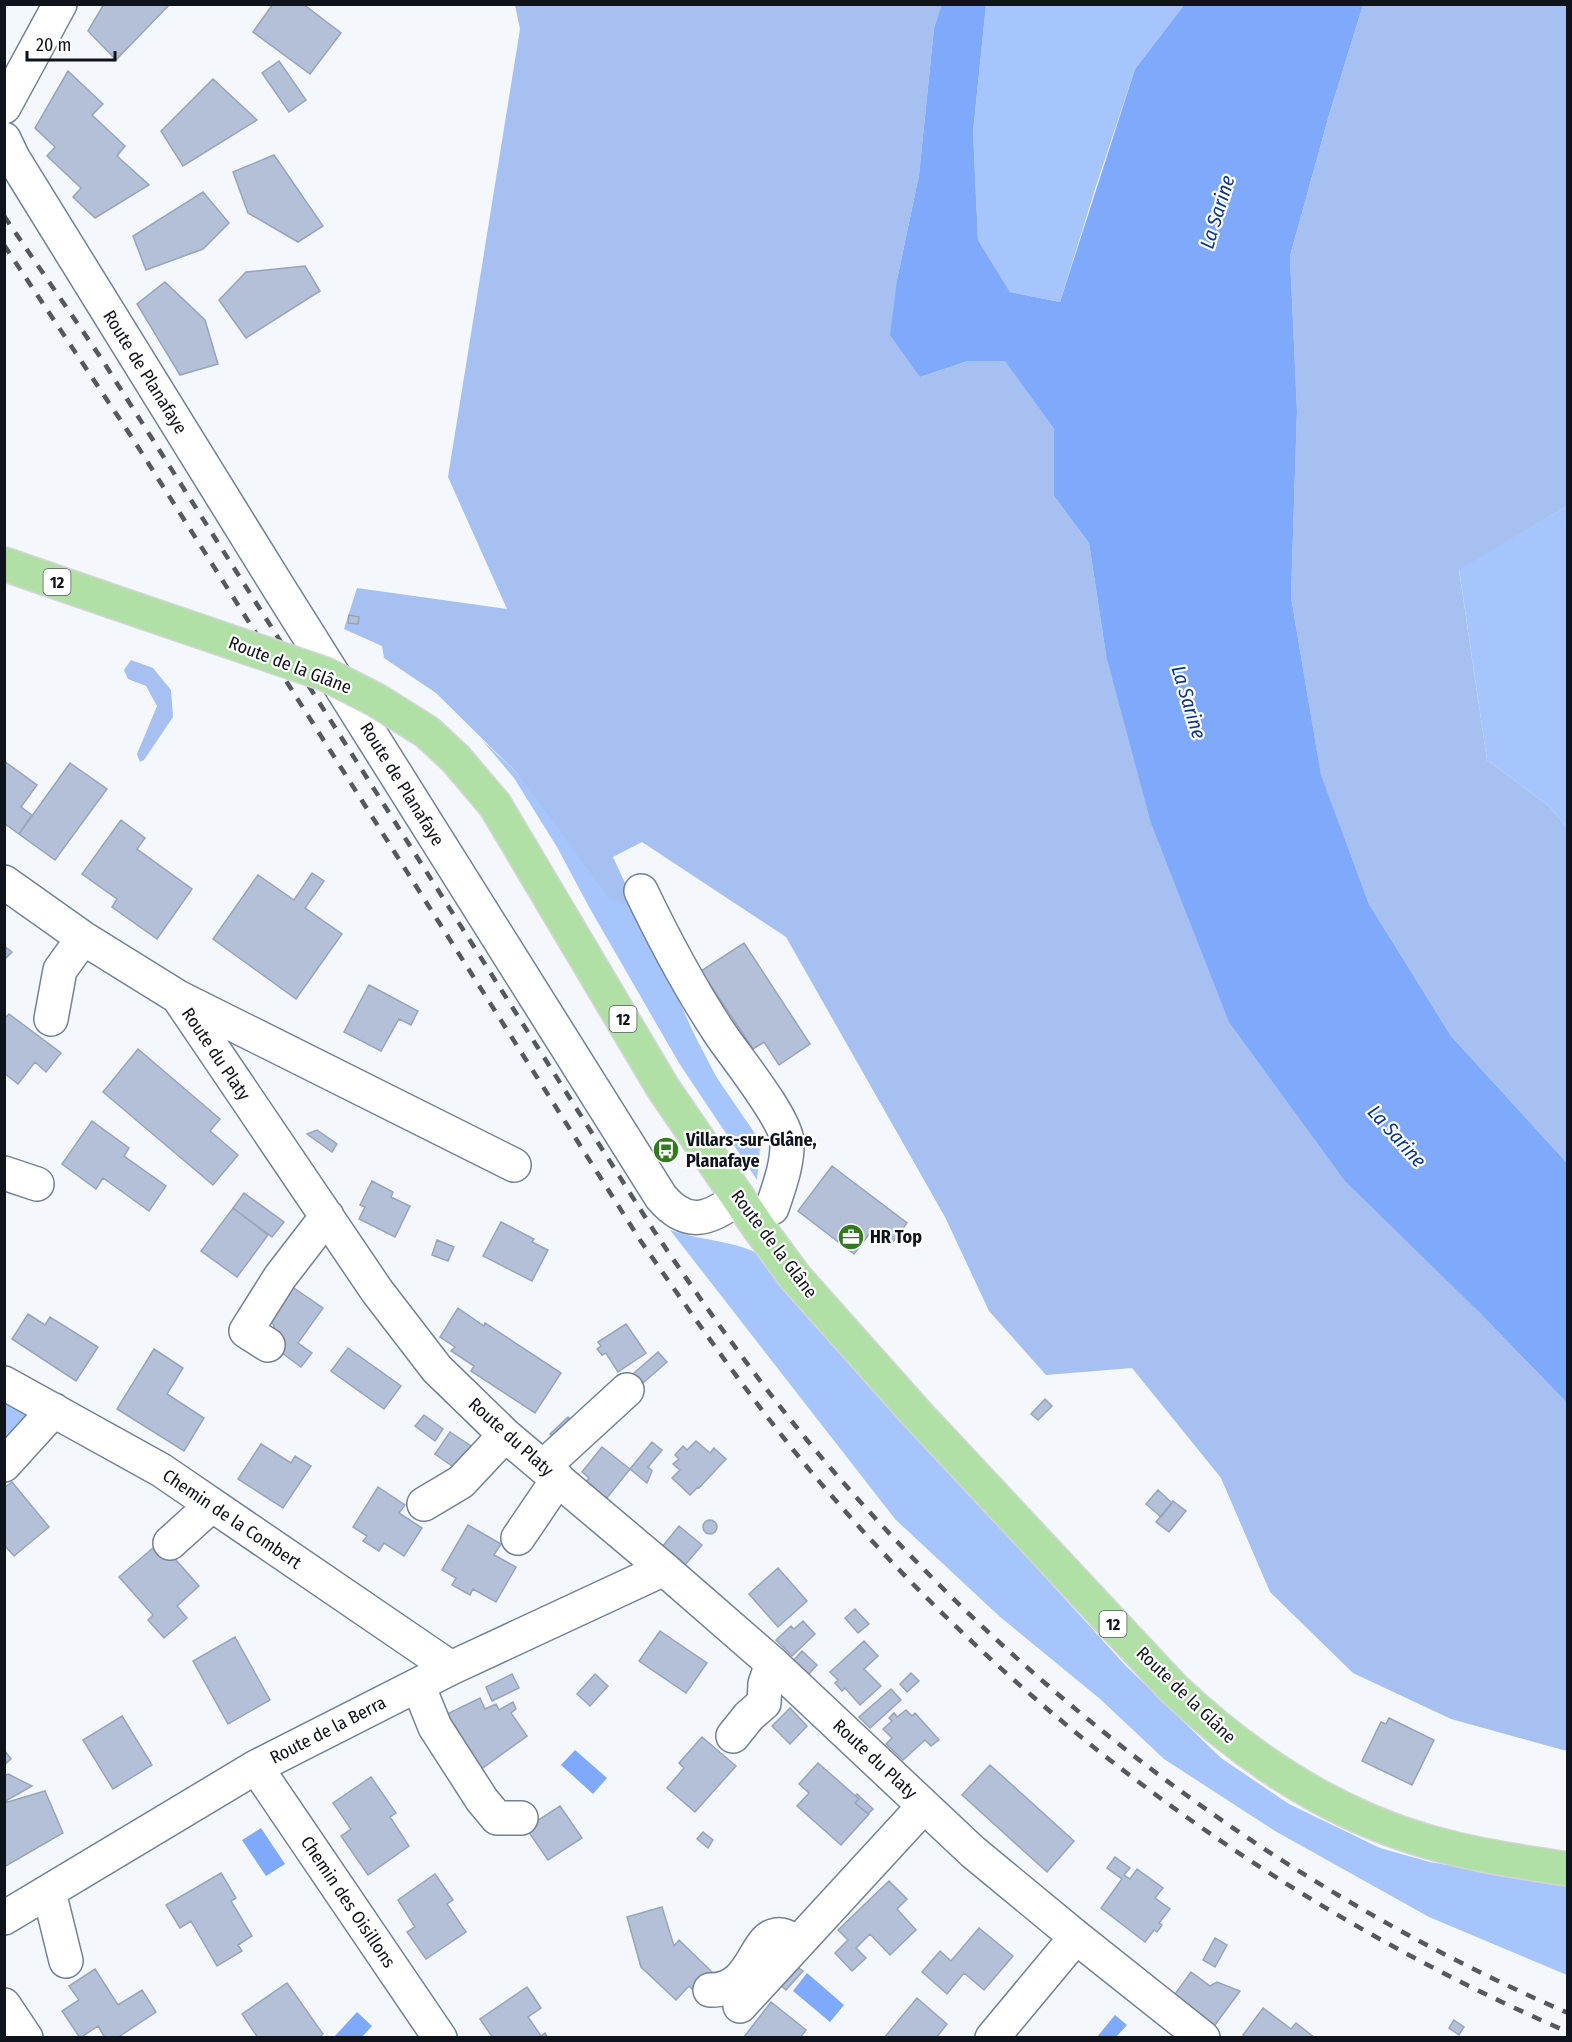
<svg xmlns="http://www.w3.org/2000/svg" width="1572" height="2042" viewBox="0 0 1572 2042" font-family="'Fira Sans Condensed',sans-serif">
<rect width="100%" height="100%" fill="#f4f7fc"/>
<path fill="#a6c5fd" d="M 986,5 L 1184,5 L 1135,69 L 1096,186 L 1060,302 L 1010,292 L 978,240 L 973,132 Z
M 1567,506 L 1567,828 L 1550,807 L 1487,760 L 1459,569 Z
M 482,740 L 518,774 L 633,900 L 696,1038 L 717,1078 L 756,1135 L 760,1147 L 757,1180 L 679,1063 L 589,907 L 557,847 L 514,778 Z
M 670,1230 C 698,1240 730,1240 757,1253 L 945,1467 L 1125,1665 L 1221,1758 L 1289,1804 L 1380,1848 L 1430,1862 L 1567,1885 L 1567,1975 L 1429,1917 L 1275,1831 L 1164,1759 L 1099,1698 L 999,1616 L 895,1519 Z
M 4,1400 L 36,1419 L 4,1444 Z"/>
<path fill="#a6c0f1" d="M 515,5 L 942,5 L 934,28 L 919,175 L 897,280 L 920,377 L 968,361 L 1005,360 L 1054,429 L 1054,496 L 1089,543 L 1106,655 L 1475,1308 L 1567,1403 L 1567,1751 L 1451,1719 L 1353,1673 L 1270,1592 L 1221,1478 L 1132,1368 L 1046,1375 L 989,1311 L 945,1217 L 786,937 L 642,842 L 613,857 L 633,900 L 622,905 L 608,897 L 518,774 L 436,693 L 384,658 L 382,646 L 344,629 L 357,588 L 507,609 L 448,477 L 520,29 Z
M 1363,5 L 1567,5 L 1567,506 L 1459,570 L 1487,760 L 1550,807 L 1567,828 L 1567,1163 L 1451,1036 L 1369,904 L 1321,776 L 1291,597 L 1297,411 L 1290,256 L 1329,115 Z
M 131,660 L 153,668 L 171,690 L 173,717 L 144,760 L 140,762 L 137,754 L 157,706 L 146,686 L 128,679 L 124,670 Z"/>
<path fill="#7fa9fa" d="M 942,4 L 986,5 L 973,132 L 978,240 L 1010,292 L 1060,302 L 1135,69 L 1184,5 L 1363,5 L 1329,115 L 1290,256 L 1297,411 L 1291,597 L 1321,775 L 1369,904 L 1451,1036 L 1567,1163 L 1567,1403 L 1475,1308 L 1345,1181 L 1229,1022 L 1151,823 L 1106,655 L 1089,543 L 1054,496 L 1054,429 L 1005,361 L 968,361 L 920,377 L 890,335 L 897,280 L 919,175 L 934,28 Z
M 575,1750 L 607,1778 L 593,1794 L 561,1765 Z
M 261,1828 L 285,1864 L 266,1876 L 242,1840 Z
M 807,1973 L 844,2005 L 830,2022 L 793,1991 Z
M 357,2012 L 372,2026 L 362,2037 L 334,2037 Z
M 1115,2015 L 1127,2025 L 1116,2037 L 1097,2037 Z"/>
<path fill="#b3c0d8" stroke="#97a4bc" stroke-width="1.5" d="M 104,4 L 170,4 L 116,60 L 88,31 Z
M 273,4 L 303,4 L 341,33 L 310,74 L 253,32 Z
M 279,61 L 306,100 L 289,112 L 262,73 Z
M 68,71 L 103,104 L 92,115 L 125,146 L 117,156 L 149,185 L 95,218 L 73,197 L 81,188 L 47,156 L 55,147 L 35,128 Z
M 213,79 L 257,120 L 183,166 L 161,131 Z
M 274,155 L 323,226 L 298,242 L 248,213 L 233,172 Z
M 203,192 L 229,223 L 203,249 L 146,270 L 133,236 Z
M 305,266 L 320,291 L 246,338 L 219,300 L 246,272 Z
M 165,282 L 205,320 L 218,364 L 180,375 L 137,304 Z
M 349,615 L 359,617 L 358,624 L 348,623 Z
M 4,761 L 37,785 L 21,807 L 32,815 L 19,834 L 4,823 Z
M 70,763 L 107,789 L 55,860 L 19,834 Z
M 121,820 L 145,838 L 137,849 L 192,889 L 157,939 L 112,907 L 117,899 L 82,874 Z
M 312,873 L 324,881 L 305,908 L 342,934 L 296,999 L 213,939 L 258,875 L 294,900 Z
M 744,943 L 810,1044 L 779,1065 L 764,1042 L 753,1049 L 701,971 Z
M 4,946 L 12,952 L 4,960 Z
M 369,985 L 418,1011 L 411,1025 L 399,1019 L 381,1051 L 344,1032 Z
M 9,1014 L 61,1053 L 46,1072 L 35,1062 L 18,1084 L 4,1073 L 4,1019 Z
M 138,1049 L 220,1119 L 210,1131 L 238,1155 L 213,1185 L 103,1092 Z
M 92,1121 L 129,1148 L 124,1156 L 166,1186 L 149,1211 L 103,1178 L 96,1189 L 62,1164 Z
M 317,1130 L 337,1144 L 332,1152 L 307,1134 Z
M 832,1166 L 907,1223 L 892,1243 L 873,1229 L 854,1254 L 798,1211 Z
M 372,1181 L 393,1192 L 391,1197 L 410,1206 L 395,1237 L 359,1219 L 365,1207 L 360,1205 Z
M 244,1193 L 284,1222 L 272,1237 L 233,1208 Z
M 233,1208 L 268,1235 L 237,1277 L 201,1251 Z
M 501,1222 L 534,1239 L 532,1242 L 548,1250 L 532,1281 L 483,1256 Z
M 437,1240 L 454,1247 L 448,1261 L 432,1255 Z
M 291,1286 L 323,1308 L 298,1343 L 312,1353 L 301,1367 L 271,1345 L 274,1325 L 267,1320 Z
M 458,1308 L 484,1326 L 485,1323 L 561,1373 L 535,1413 L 471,1371 L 474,1366 L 451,1351 L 455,1347 L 440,1337 Z
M 28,1314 L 45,1325 L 50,1317 L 98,1347 L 76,1381 L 12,1339 Z
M 626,1324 L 646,1353 L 618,1372 L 606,1353 L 602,1355 L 597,1349 L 601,1346 L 598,1342 Z
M 348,1348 L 401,1386 L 384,1409 L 331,1371 Z
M 154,1349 L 183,1368 L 167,1394 L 204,1418 L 184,1451 L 117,1409 Z
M 658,1352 L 667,1362 L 635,1390 L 626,1380 Z
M 1045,1399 L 1052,1406 L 1038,1420 L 1031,1414 Z
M 424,1415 L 443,1429 L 435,1441 L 415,1426 Z
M 568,1417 L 578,1427 L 559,1443 L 550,1434 Z
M 450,1432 L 471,1446 L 455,1468 L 435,1454 Z
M 696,1441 L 710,1453 L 714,1448 L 726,1459 L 699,1488 L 698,1487 L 690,1495 L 672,1478 L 680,1470 L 673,1464 L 679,1459 L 675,1455 L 683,1446 L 687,1450 Z
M 652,1442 L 662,1450 L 648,1467 L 652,1471 L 647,1483 L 630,1469 Z
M 261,1444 L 291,1463 L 295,1456 L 311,1466 L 283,1508 L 238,1479 Z
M 602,1447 L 630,1469 L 606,1499 L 586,1482 L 589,1478 L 582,1472 Z
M 12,1482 L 49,1527 L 14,1556 L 4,1545 L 4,1488 Z
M 378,1487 L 405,1505 L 399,1513 L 422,1528 L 404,1556 L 384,1543 L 379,1551 L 363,1541 L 367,1536 L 353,1527 Z
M 1158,1490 L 1172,1503 L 1161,1517 L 1146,1504 Z
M 1173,1501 L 1186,1511 L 1169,1532 L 1156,1522 Z
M703 1527a7 7 0 1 1 14 0a7 7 0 1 1-14 0Z
M 468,1525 L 501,1544 L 494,1555 L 516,1567 L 496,1602 L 473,1589 L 470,1595 L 452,1585 L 456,1578 L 442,1570 Z
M 679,1526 L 702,1545 L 685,1565 L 662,1547 Z
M 160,1542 L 199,1586 L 177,1606 L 187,1618 L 164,1638 L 148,1620 L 153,1615 L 119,1577 Z
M 778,1568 L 807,1601 L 778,1627 L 749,1594 Z
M 855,1609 L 869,1624 L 858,1633 L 845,1618 Z
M 803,1621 L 815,1634 L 792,1656 L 776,1640 L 791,1626 L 794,1629 Z
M 660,1631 L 707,1663 L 686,1693 L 639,1661 Z
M 235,1637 L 270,1700 L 228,1724 L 193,1661 Z
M 864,1641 L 878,1656 L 864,1669 L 881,1686 L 860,1705 L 845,1688 L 842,1691 L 835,1683 L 838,1680 L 830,1672 Z
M 802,1651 L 817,1665 L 808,1675 L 793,1661 Z
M 911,1673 L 919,1681 L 907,1692 L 900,1684 Z
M 512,1674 L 519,1688 L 492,1701 L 486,1687 Z
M 595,1674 L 608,1686 L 590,1706 L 577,1694 Z
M 891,1689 L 901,1700 L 870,1728 L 859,1717 Z
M 480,1698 L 485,1709 L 496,1704 L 499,1710 L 513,1702 L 516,1709 L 511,1713 L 527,1736 L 473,1775 L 454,1733 L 459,1733 L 455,1725 L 449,1728 L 443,1716 Z
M 790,1708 L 807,1726 L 790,1744 L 772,1726 Z
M 906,1710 L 912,1716 L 915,1713 L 939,1740 L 931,1746 L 925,1740 L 903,1760 L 886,1744 L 892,1738 L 883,1729 L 892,1721 L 889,1718 L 894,1713 L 897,1717 Z
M 122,1716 L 152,1765 L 113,1789 L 83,1740 Z
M 1389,1718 L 1434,1740 L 1412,1785 L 1362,1761 L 1381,1722 L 1386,1724 Z
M 702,1737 L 736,1766 L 695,1812 L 667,1788 L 684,1768 L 679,1763 Z
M 4,1750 L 11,1759 L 4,1765 Z
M 4,1750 L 11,1759 L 4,1765 Z
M 818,1763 L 859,1799 L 855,1803 L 869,1814 L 841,1845 L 797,1806 L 809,1793 L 799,1784 Z
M 990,1765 L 1074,1841 L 1047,1872 L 962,1795 Z
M 8,1774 L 32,1786 L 4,1802 L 4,1776 Z
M 371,1777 L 396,1813 L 390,1817 L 409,1846 L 368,1875 L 341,1836 L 351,1829 L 333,1803 Z
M 45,1791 L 63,1833 L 4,1867 L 4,1803 Z
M 857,1794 L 873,1809 L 868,1814 L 855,1803 L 859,1799 L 855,1796 Z
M 560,1806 L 582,1838 L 548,1860 L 526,1828 Z
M 703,1832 L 713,1840 L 708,1848 L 697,1839 Z
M 1115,1857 L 1130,1868 L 1124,1875 L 1130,1879 L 1137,1869 L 1163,1888 L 1155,1898 L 1170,1909 L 1159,1923 L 1162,1925 L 1157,1932 L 1154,1930 L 1145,1942 L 1101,1908 L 1122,1879 L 1107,1868 Z
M 221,1873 L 236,1898 L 231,1901 L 252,1936 L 238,1945 L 242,1951 L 217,1966 L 191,1921 L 180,1928 L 166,1905 Z
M 435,1874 L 453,1900 L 447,1904 L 466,1932 L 426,1959 L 407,1932 L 415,1927 L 398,1900 Z
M 889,1881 L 907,1899 L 897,1909 L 916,1930 L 890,1955 L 870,1934 L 856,1948 L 866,1958 L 852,1971 L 835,1953 L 848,1940 L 838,1930 Z
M 662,1907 L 674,1946 L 679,1940 L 712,1972 L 694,1991 L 689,1986 L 676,2000 L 641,1967 L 627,1917 Z
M 979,1928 L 1013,1956 L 984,1990 L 964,1973 L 947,1994 L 922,1972 L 940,1951 L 951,1961 Z
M 1215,1938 L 1227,1945 L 1215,1967 L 1203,1960 Z
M 792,1963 L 803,1971 L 786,1990 L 777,1982 Z
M 95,1969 L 118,2005 L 142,1990 L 156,2012 L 117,2038 L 105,2038 L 98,2026 L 80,2038 L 62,2011 L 79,2000 L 69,1986 Z
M 1191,1972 L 1210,1986 L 1217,1982 L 1240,1991 L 1215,2025 L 1175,1994 Z
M 287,1983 L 323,2034 L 319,2038 L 258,2038 L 242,2014 Z
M 527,1987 L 541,2008 L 528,2017 L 541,2036 L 545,2033 L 548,2038 L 493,2038 L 480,2019 Z
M 917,1998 L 947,2024 L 936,2038 L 884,2038 Z
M 771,2002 L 806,2030 L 800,2038 L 744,2037 Z
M 1263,2008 L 1291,2029 L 1296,2023 L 1315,2038 L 1246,2038 L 1243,2035 Z
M 1454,2020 L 1464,2027 L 1459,2035 L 1449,2028 Z"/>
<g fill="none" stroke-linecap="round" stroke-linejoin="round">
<defs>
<path id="minor" d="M 4,107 L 60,4
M 4,139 L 13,158 L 277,585 L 661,1197 C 687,1228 709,1220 738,1198
M 4,882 L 83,938 L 178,997 L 514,1165
M 641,891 C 664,939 690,988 719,1032 C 734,1055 785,1117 787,1141 C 788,1164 779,1187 772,1208
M 178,997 L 377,1291 L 437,1369 L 505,1435 L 664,1569 L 772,1663 L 973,1852 L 1076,1937 L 1203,2038
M 51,1019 L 60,970 L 83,938
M 4,1173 L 37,1184
M 268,1345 L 246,1331 L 280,1277 L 327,1216
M 4,1383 L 161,1470 L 451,1668
M 4,1465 L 54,1410
M 543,1467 L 627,1390
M 424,1504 L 461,1482 L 505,1435
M 518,1538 L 558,1479
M 170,1543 L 212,1505
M 418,1685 L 435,1727 L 482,1800 L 497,1818 L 521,1818
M 733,1736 L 749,1716 L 764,1703 L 765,1684 L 772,1663
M 256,1767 L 440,2038
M 49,1892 L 66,1961
M 4,1918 L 256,1767 L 451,1668 L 664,1569
M 710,1990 C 753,1991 754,1938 776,1935 C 784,1933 791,1940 798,1943
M 4,2005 L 26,2038
M 740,2006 L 924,1806
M 992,2038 L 1076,1937"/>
<path id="major" d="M 4,564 L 111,601
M 495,805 L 663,1088 L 759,1228 L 795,1277 L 916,1413 L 1173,1688 C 1247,1758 1330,1814 1429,1842 C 1474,1855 1521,1862 1568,1869"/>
</defs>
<use href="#minor" stroke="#738096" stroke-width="36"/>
<use href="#major" stroke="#d4d5d6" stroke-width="36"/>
<use href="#minor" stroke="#fff" stroke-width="33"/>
<use href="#major" stroke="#b0e0a6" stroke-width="33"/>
<path stroke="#54585f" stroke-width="4.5" stroke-dasharray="10 10" stroke-linecap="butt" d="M 4,216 L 101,358 L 654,1231 C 710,1314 768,1396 834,1472 C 1035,1704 1285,1890 1568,2013
M 4,245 L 133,439 L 640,1240 C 697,1322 754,1404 818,1480 C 1021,1719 1280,1907 1568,2032"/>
<defs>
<path id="major-bridge" d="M 111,601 L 325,674 L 376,700 L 427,732 L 456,759 L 495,805"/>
</defs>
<use href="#major-bridge" stroke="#d4d5d6" stroke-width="36" stroke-linecap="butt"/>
<use href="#major-bridge" stroke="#b0e0a6" stroke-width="33"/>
</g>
<defs>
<symbol id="bus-disc" viewBox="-11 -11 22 22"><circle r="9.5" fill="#337a1f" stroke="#fff"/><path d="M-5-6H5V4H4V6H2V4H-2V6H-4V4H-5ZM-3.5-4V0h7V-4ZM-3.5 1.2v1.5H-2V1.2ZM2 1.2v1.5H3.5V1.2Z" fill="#fff"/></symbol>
<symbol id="office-disc" viewBox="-11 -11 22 22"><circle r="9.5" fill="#337a1f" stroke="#fff"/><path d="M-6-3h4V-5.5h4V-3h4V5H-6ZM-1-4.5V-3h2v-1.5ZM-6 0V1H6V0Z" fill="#fff"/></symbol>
</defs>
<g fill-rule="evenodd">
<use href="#bus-disc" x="651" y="1135" width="30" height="30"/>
<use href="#office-disc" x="836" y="1222" width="30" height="30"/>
</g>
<g text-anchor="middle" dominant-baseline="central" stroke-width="4.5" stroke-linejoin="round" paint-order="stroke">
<g fill="#fff" stroke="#575a5f" stroke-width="1.5">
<rect x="43.5" y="569" width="27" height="26" rx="4.5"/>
<rect x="609.5" y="1006" width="27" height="26" rx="4.5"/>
<rect x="1099.5" y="1611" width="27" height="26" rx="4.5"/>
</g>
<g font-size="16" font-weight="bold" fill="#0f131b">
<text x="57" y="582">12</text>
<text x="623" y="1019">12</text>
<text x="1113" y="1624">12</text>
</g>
<g font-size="18" fill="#0f131b" stroke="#fff">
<text transform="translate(145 372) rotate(58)">Route de Planafaye</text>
<text transform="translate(290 665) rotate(21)">Route de la Glâne</text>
<text transform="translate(402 784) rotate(58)">Route de Planafaye</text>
<text transform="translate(216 1054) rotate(56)">Route du Platy</text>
<text transform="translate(774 1244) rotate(53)">Route de la Glâne</text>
<text transform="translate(511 1437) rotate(42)">Route du Platy</text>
<text transform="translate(232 1519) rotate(34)">Chemin de la Combert</text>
<text transform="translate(1186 1695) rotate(44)">Route de la Glâne</text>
<text transform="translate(328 1730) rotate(-27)">Route de la Berra</text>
<text transform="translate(875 1759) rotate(43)">Route du Platy</text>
<text transform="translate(348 1902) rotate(56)">Chemin des Oisillons</text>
</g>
<g font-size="18" font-weight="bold" fill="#0f131b" stroke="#fff" text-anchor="start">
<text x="686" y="1140">Villars-sur-Glâne,<tspan x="686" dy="21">Planafaye</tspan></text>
<text x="870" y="1237">HR Top</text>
</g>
<g font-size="20" font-style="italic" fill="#0b348f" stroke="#fff">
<text transform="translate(1217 212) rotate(-73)">La Sarine</text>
<text transform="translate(1189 702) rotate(73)">La Sarine</text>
<text transform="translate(1397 1136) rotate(48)">La Sarine</text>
</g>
</g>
<rect width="1572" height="2042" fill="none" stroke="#0f131b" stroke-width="12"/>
<path d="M27 51v9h88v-9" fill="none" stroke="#0f131b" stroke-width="3"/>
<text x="36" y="51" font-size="18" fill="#0f131b" stroke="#ffffff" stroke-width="4.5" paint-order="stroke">20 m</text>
</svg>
